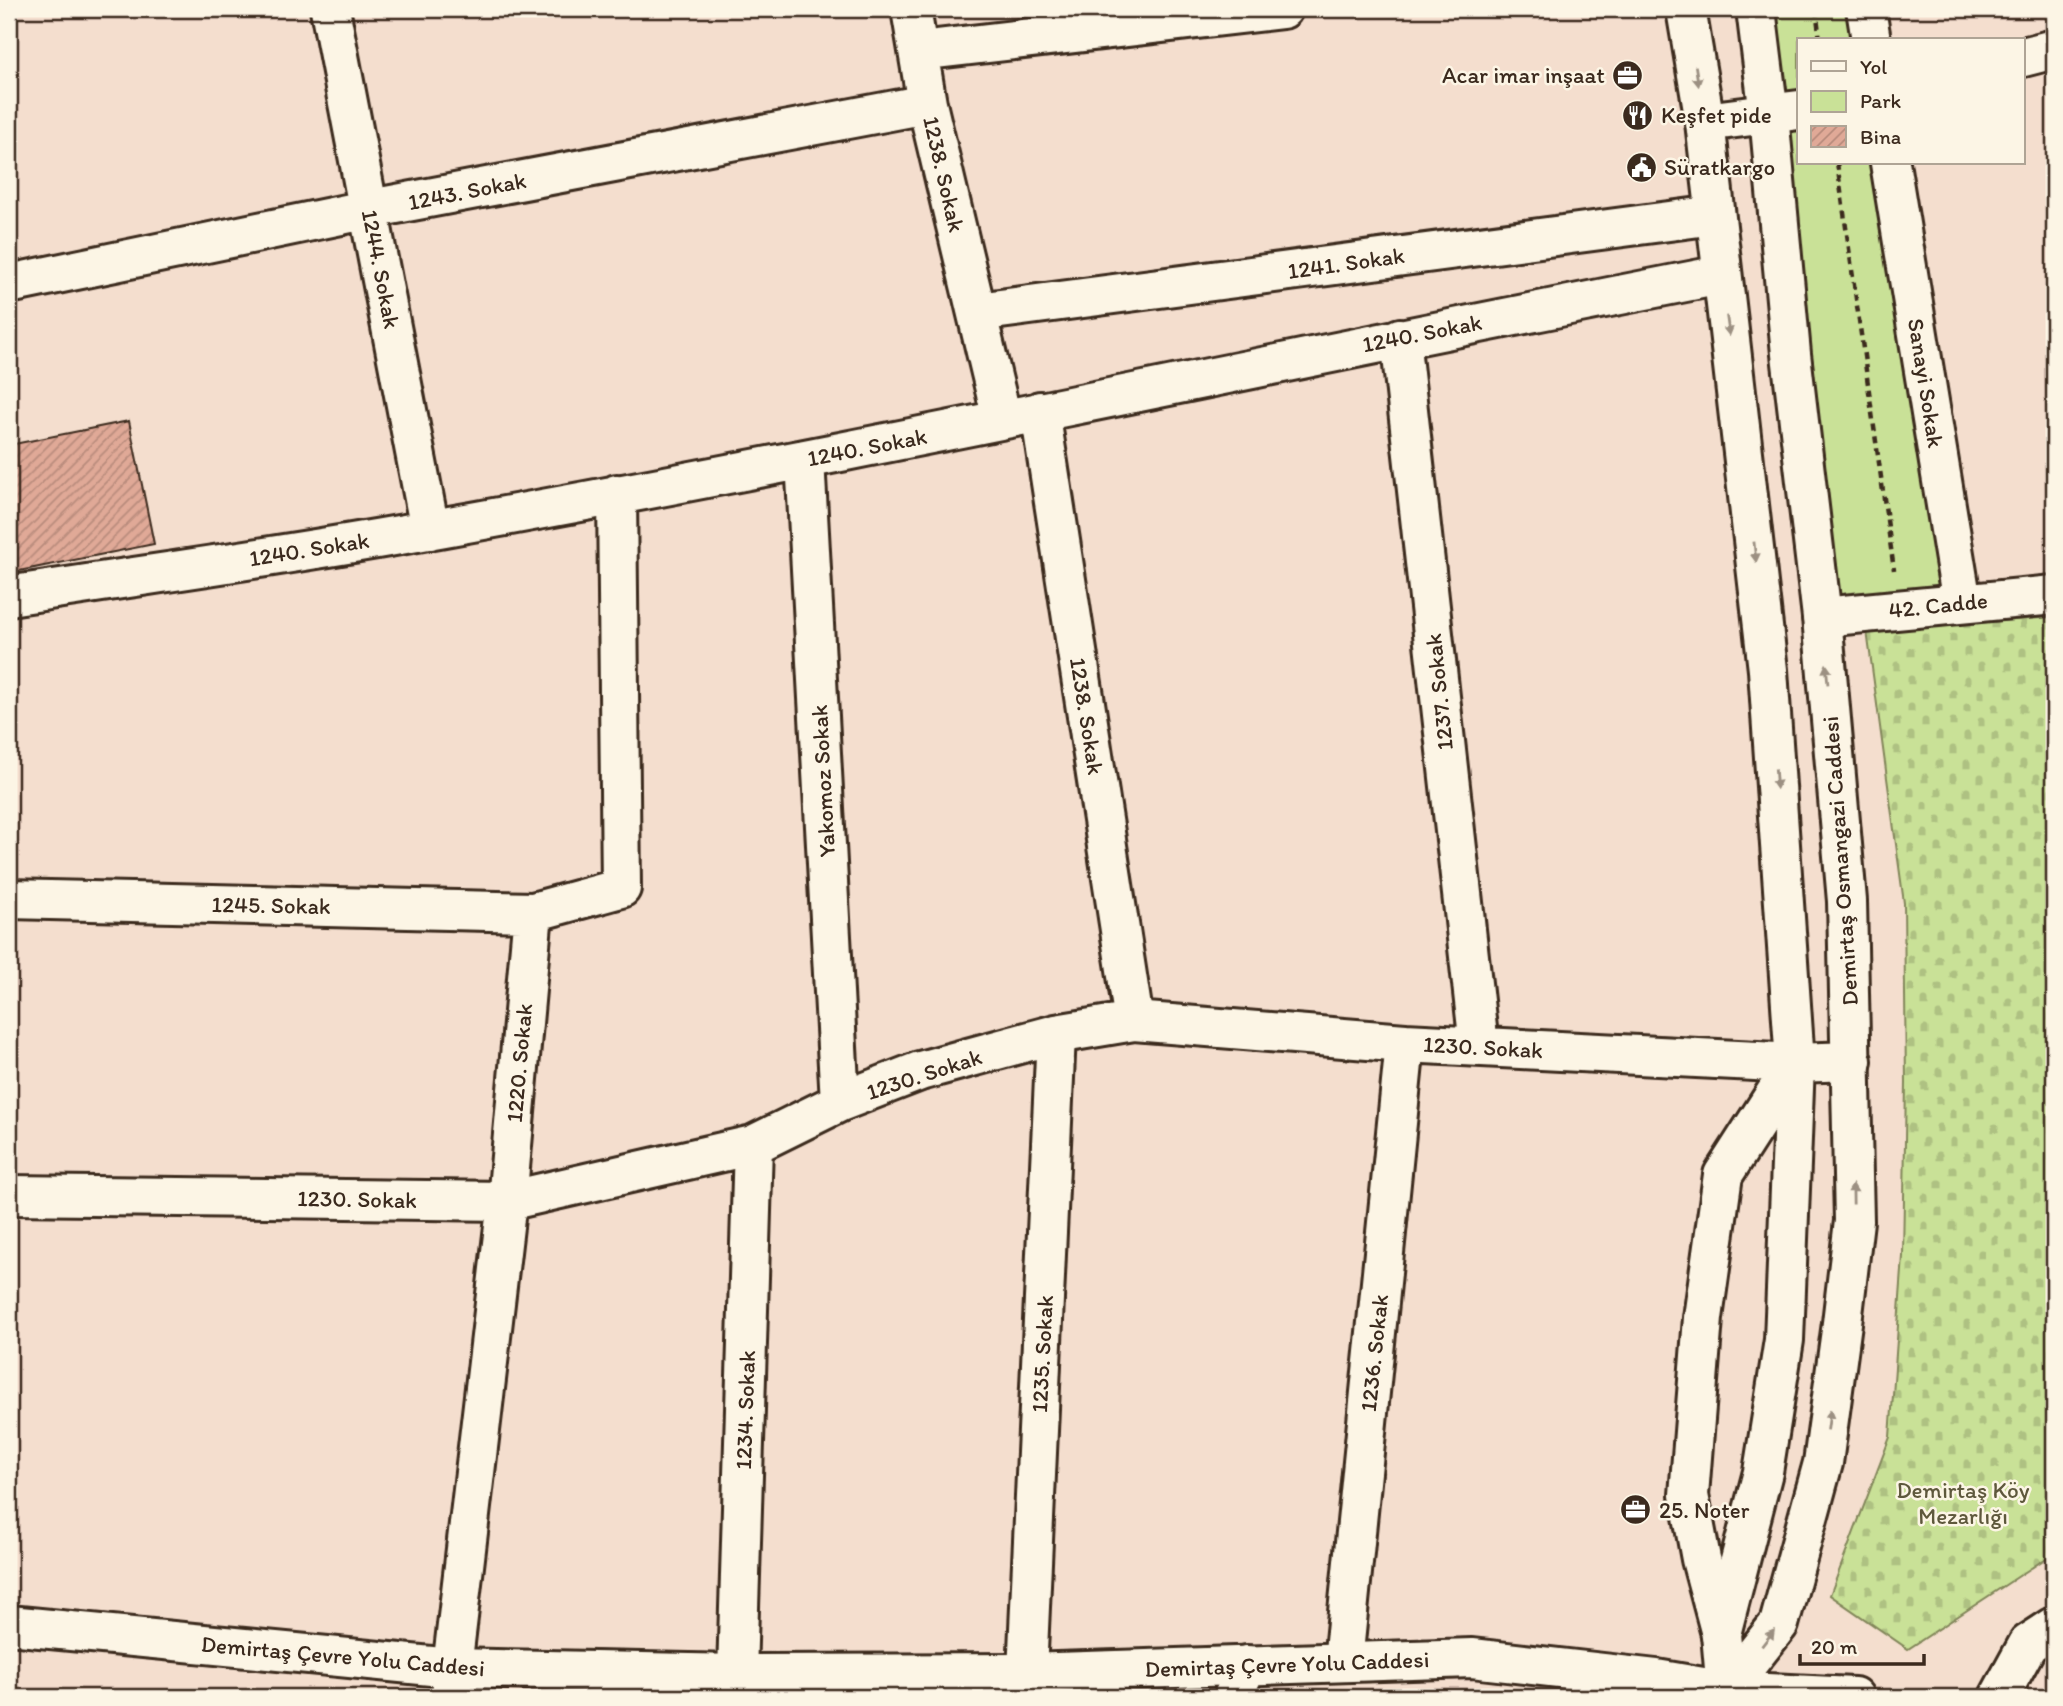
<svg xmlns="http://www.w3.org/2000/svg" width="2063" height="1706" viewBox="0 0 2063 1706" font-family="Itim,sans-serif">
<defs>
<pattern id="cemetery-stones" width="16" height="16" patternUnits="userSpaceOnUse" patternTransform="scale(1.75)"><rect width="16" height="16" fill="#c9e197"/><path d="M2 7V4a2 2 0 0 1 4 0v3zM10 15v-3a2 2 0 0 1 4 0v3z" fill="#aec182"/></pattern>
<pattern id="building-hatch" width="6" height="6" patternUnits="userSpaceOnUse" patternTransform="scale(1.75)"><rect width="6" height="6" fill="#e0a997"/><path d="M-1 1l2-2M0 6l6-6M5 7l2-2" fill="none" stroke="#b78a7b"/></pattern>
</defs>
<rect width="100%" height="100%" fill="#f4dece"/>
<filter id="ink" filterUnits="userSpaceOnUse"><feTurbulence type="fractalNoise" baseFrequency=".0143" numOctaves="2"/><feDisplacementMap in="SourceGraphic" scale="14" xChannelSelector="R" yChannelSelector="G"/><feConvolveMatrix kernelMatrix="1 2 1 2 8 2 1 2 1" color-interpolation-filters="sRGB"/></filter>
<g filter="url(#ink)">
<path fill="#c9e197" stroke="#82865a" stroke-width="2" d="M 1756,9 L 1866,9 L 1871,40 L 1799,40 L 1799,163 L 1890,163 L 1962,603 L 1822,617 Z"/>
<path fill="url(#cemetery-stones)" stroke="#82865a" stroke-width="2" d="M 2054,617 L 2054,1553 L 1908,1649 L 1830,1595 L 1890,1437 L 1903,1256 L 1906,1083 L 1904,903 L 1867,631 Z"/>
<path fill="url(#building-hatch)" stroke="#3b2a1e" stroke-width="2" d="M 129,421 L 154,544 L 9,573 L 9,445 Z"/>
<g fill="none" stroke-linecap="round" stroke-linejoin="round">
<defs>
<path id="street" d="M 330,9 L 430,530
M 911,9 L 927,104 L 1002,419
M 1866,9 L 1871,40
M 919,51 L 1283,9
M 2023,57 L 2054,49
M 1705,122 L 1799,110
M 1890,163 L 1962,603
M 9,284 L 370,209 L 927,104
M 977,312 L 1715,215
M 1400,338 L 1479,1046
M 1040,411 L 1134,1021
M 805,459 L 840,1102
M 9,596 C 150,574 292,555 433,529 C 863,452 1291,359 1721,275
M 1822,617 L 2054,595
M 9,899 L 533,912
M 9,1195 L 507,1201 L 753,1145 L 840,1102 L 920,1071 L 1056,1034 L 1134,1021 L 1405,1043 L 1795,1063 L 1852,1061
M 1721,1634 L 1701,1559 L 1689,1495 L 1703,1318 L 1723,1175 L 1795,1063
M 1343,1662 L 1405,1043
M 1027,1673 L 1056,1034
M 737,1674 L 753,1145
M 452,1697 L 452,1668 L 507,1201 L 533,912 L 621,888 L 617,494
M 1233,1697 L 1247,1665
M 1999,1697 L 2028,1644 L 2054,1627"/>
<path id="secondary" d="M 1686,9 L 1705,122 L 1768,670 L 1795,1063 L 1784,1340 L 1763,1472 L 1721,1634 L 1726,1691 L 1724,1697
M 9,1625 L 452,1668 L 737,1674 L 1027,1673 L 1472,1658 L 1656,1679 L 1726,1691 L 1854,1697
M 1726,1691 L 1779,1624 L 1823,1463 L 1842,1323 L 1854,1221 L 1847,901 L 1822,617 L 1791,354 L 1769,115 L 1756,9"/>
</defs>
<use href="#street" stroke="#3b2a1e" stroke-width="44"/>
<use href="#secondary" stroke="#3b2a1e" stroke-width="44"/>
<path stroke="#3b2a1e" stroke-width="4.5" stroke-dasharray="7 5" stroke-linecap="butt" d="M 1816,9 L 1820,40
M 1837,163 L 1894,570"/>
<use href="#street" stroke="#fcf5e5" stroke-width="38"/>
<use href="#secondary" stroke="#fcf5e5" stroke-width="38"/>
</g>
<defs><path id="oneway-solid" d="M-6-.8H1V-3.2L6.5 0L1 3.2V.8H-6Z" transform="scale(1.75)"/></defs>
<g fill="#9c9082">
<use href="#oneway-solid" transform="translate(1697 76) rotate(81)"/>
<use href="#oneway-solid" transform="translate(1728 326) rotate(82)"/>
<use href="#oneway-solid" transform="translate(1755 552) rotate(84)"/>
<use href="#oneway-solid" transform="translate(1827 674) rotate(-95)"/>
<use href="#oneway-solid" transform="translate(1776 779) rotate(86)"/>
<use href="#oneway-solid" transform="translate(1853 1194) rotate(-91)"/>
<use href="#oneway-solid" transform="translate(1829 1420) rotate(-82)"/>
<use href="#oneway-solid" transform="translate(1768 1638) rotate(-52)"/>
</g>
</g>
<defs>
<symbol id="office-disc" viewBox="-11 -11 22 22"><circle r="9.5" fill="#3b2a1e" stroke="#fcf5e5"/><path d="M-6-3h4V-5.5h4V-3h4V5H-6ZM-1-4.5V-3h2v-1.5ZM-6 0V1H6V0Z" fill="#fff"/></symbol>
<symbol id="restaurant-disc" viewBox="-11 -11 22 22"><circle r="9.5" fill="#3b2a1e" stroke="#fcf5e5"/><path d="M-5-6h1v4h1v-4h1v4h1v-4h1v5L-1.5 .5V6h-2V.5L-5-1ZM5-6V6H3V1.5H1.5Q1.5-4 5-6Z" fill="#fff"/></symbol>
<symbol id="civic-disc" viewBox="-11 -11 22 22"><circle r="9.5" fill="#3b2a1e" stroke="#fcf5e5"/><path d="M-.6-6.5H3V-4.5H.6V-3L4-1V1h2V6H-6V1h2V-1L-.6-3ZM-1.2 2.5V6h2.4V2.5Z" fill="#fff"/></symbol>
</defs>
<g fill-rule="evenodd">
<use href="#office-disc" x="1610" y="58" width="35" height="35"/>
<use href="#restaurant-disc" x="1620" y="98" width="35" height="35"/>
<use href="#civic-disc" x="1624" y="150" width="35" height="35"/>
<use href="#office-disc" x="1618" y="1492" width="35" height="35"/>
</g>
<g text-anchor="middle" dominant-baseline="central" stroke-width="5" stroke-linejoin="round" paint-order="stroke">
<g font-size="23" fill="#3b2a1e" stroke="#fcf5e5" text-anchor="start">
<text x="1605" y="75" text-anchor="end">Acar imar inşaat</text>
<text x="1661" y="115">Keşfet pide</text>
<text x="1664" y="167">Süratkargo</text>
<text x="1659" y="1510">25. Noter</text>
</g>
<g font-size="23" fill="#3b2a1e" stroke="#fcf5e5">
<text transform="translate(944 174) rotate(77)">1238. Sokak</text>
<text transform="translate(467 191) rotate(-11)">1243. Sokak</text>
<text transform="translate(1346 263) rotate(-8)">1241. Sokak</text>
<text transform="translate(381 269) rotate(79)">1244. Sokak</text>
<text transform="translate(1422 333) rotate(-11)">1240. Sokak</text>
<text transform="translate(1926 383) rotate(81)">Sanayi Sokak</text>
<text transform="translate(867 447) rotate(-11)">1240. Sokak</text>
<text transform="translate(309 549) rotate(-9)">1240. Sokak</text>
<text transform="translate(1938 605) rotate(-6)">42. Cadde</text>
<text transform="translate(1439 692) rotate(-96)">1237. Sokak</text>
<text transform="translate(1087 716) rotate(81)">1238. Sokak</text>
<text transform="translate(823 781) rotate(-93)">Yakomoz Sokak</text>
<text transform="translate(1840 861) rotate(-94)">Demirtaş Osmangazi Caddesi</text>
<text transform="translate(271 905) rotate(1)">1245. Sokak</text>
<text transform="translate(1483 1047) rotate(3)">1230. Sokak</text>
<text transform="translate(519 1063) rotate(-85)">1220. Sokak</text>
<text transform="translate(924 1074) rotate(-18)">1230. Sokak</text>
<text transform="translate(357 1199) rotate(1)">1230. Sokak</text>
<text transform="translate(1374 1353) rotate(-84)">1236. Sokak</text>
<text transform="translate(1042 1354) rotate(-87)">1235. Sokak</text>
<text transform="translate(745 1410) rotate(-88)">1234. Sokak</text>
<text transform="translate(343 1656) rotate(5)">Demirtaş Çevre Yolu Caddesi</text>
<text transform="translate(1287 1664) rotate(-2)">Demirtaş Çevre Yolu Caddesi</text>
</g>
<g font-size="23" fill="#5e583c" stroke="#fcf5e5">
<text x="1963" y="1490">Demirtaş Köy<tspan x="1963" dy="26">Mezarlığı</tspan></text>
</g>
</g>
<rect width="2063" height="1706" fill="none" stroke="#fcf5e5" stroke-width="35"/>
<rect x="18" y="18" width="2028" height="1671" fill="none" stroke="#3b2a1e" stroke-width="2.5" filter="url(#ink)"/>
<rect x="1797" y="38" width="228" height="126" fill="#fcf5e5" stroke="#afa495" stroke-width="2"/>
<rect x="1811" y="61" width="35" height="10" fill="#fcf5e5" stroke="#afa495" stroke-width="2"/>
<text x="1860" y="74" font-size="21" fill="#3b2a1e">Yol</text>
<rect x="1811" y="91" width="35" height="21" fill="#c9e197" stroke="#afa495" stroke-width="2"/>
<text x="1860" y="108" font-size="21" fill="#3b2a1e">Park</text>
<rect x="1811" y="126" width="35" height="21" fill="url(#building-hatch)" stroke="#afa495" stroke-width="2"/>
<text x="1860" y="144" font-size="21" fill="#3b2a1e">Bina</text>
<path d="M1800 1654v10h124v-10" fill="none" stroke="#3b2a1e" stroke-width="3.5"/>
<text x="1811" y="1654" font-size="21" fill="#3b2a1e" stroke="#fcf5e5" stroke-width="5" paint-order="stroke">20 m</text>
</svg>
